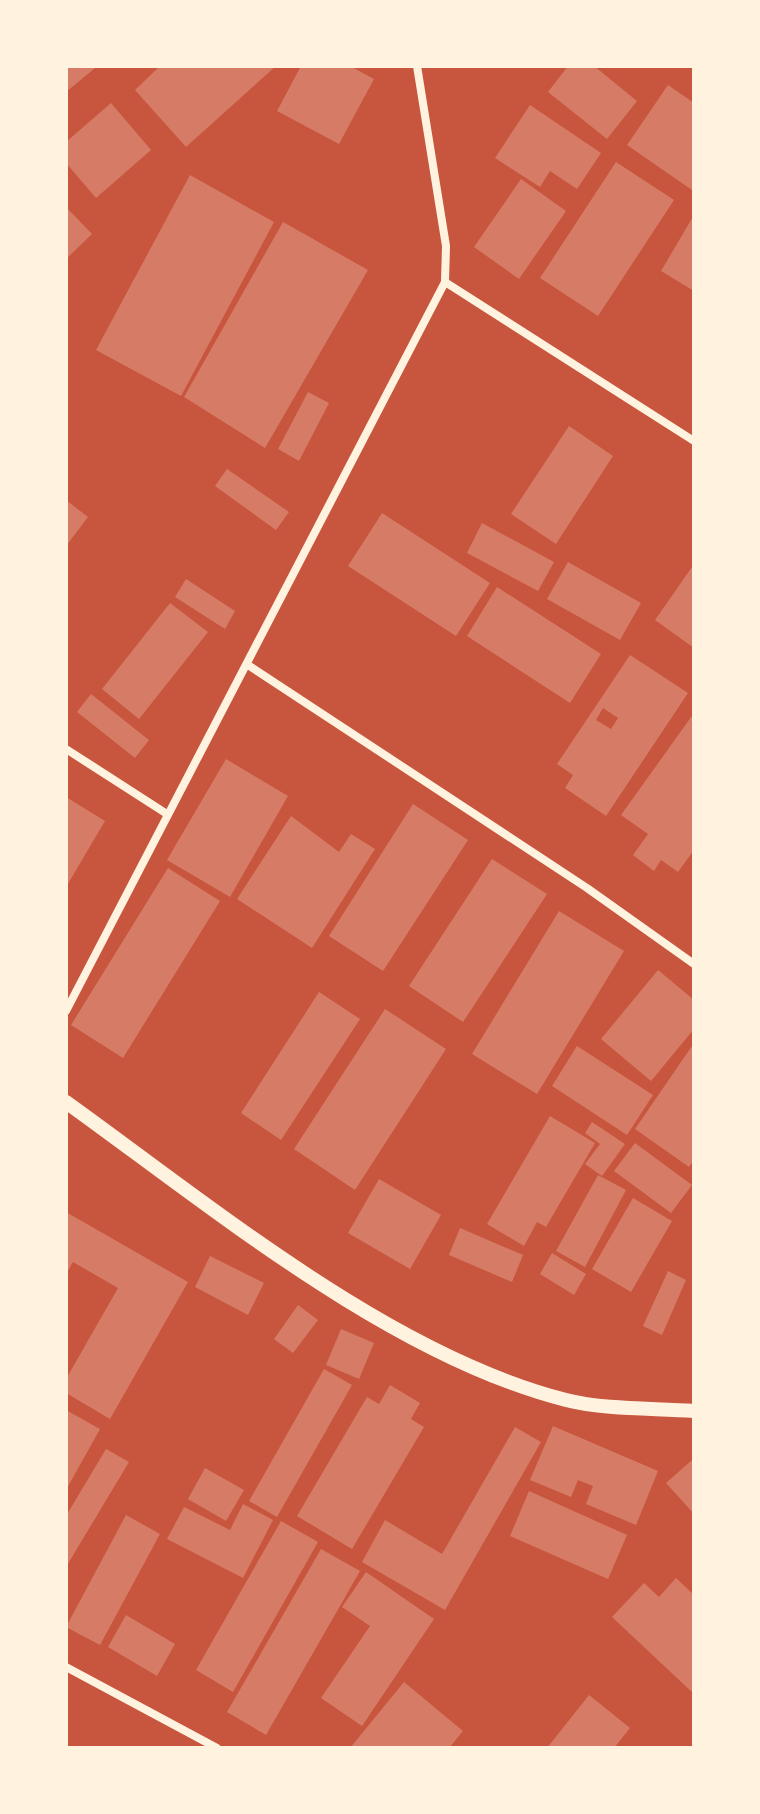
<svg xmlns="http://www.w3.org/2000/svg" width="760" height="1814" viewBox="0 0 760 1814" font-family="'Space Grotesk',sans-serif">
<rect width="100%" height="100%" fill="#c8553d"/>
<path fill="#d67c66" fill-rule="evenodd" d="M 66,66 L 94,66 L 95,68 L 66,92 Z
M 160,66 L 276,66 L 186,147 L 135,90 Z
M 301,66 L 350,66 L 374,79 L 339,144 L 277,111 Z
M 568,66 L 594,66 L 637,101 L 607,139 L 548,92 Z
M 668,85 L 694,103 L 692,190 L 627,145 Z
M 111,103 L 151,150 L 96,198 L 66,163 L 66,142 Z
M 530,105 L 601,153 L 577,189 L 550,171 L 540,187 L 495,158 Z
M 616,162 L 674,200 L 598,316 L 540,278 Z
M 190,175 L 274,222 L 181,396 L 96,350 Z
M 521,179 L 566,211 L 519,279 L 474,247 Z
M 66,207 L 92,234 L 66,259 Z
M 694,215 L 694,291 L 661,271 Z
M 283,222 L 368,270 L 265,448 L 184,397 Z
M 308,392 L 329,403 L 299,461 L 278,449 Z
M 569,426 L 613,456 L 556,544 L 511,514 Z
M 227,469 L 289,512 L 276,530 L 215,486 Z
M 66,500 L 88,517 L 66,546 Z
M 382,513 L 490,583 L 456,636 L 348,566 Z
M 482,523 L 554,562 L 538,591 L 467,553 Z
M 568,562 L 641,603 L 620,640 L 547,599 Z
M 694,564 L 694,648 L 655,620 Z
M 186,579 L 235,611 L 225,629 L 175,597 Z
M 497,587 L 601,654 L 570,703 L 467,636 Z
M 170,603 L 208,632 L 139,719 L 102,689 Z
M 630,655 L 688,693 L 606,816 L 565,788 L 573,775 L 557,764 ZM 603,708 L 618,718 L 611,729 L 596,720 Z
M 91,694 L 149,740 L 135,758 L 77,712 Z
M 694,713 L 694,850 L 678,872 L 661,860 L 654,871 L 633,855 L 648,834 L 621,815 Z
M 226,759 L 288,796 L 230,897 L 167,860 Z
M 66,797 L 105,821 L 66,887 Z
M 413,804 L 468,840 L 383,971 L 329,936 Z
M 291,816 L 339,852 L 351,834 L 375,849 L 312,948 L 237,899 Z
M 492,859 L 547,894 L 463,1022 L 409,986 Z
M 168,868 L 220,901 L 123,1058 L 71,1025 Z
M 559,911 L 624,951 L 537,1094 L 472,1054 Z
M 658,970 L 694,1000 L 694,1029 L 651,1081 L 601,1039 Z
M 319,992 L 360,1019 L 281,1140 L 241,1113 Z
M 385,1009 L 446,1049 L 355,1190 L 294,1149 Z
M 694,1043 L 694,1160 L 689,1167 L 635,1129 Z
M 577,1046 L 653,1095 L 627,1135 L 552,1086 Z
M 550,1116 L 595,1143 L 546,1227 L 537,1222 L 524,1246 L 487,1224 Z
M 592,1122 L 625,1144 L 602,1176 L 585,1164 L 600,1144 L 585,1133 Z
M 635,1143 L 692,1185 L 671,1213 L 614,1171 Z
M 598,1175 L 626,1190 L 585,1267 L 556,1251 Z
M 379,1179 L 441,1215 L 410,1269 L 348,1233 Z
M 633,1198 L 672,1221 L 631,1292 L 592,1269 Z
M 66,1212 L 188,1282 L 110,1419 L 66,1393 L 66,1379 L 118,1288 L 73,1262 L 66,1274 Z
M 460,1228 L 523,1255 L 512,1282 L 449,1255 Z
M 552,1253 L 586,1274 L 574,1295 L 540,1274 Z
M 210,1256 L 264,1283 L 248,1315 L 195,1287 Z
M 668,1271 L 686,1280 L 662,1335 L 643,1326 Z
M 298,1305 L 318,1320 L 293,1353 L 274,1339 Z
M 341,1329 L 374,1343 L 359,1379 L 326,1365 Z
M 324,1369 L 352,1385 L 277,1517 L 249,1501 Z
M 390,1385 L 420,1403 L 411,1419 L 424,1427 L 352,1549 L 297,1516 L 367,1397 L 379,1404 Z
M 66,1410 L 100,1429 L 66,1490 Z
M 553,1426 L 658,1471 L 636,1525 L 586,1504 L 593,1486 L 578,1480 L 571,1497 L 530,1480 Z
M 515,1427 L 541,1442 L 445,1610 L 362,1562 L 385,1520 L 442,1554 Z
M 106,1449 L 129,1462 L 66,1567 L 66,1516 Z
M 692,1460 L 694,1462 L 694,1514 L 666,1483 Z
M 205,1468 L 244,1490 L 226,1521 L 188,1499 Z
M 529,1491 L 627,1535 L 608,1579 L 510,1536 Z
M 243,1504 L 273,1520 L 243,1578 L 167,1539 L 184,1507 L 230,1530 Z
M 126,1515 L 160,1534 L 100,1645 L 66,1627 Z
M 281,1521 L 318,1542 L 233,1692 L 196,1670 Z
M 321,1549 L 360,1571 L 266,1735 L 227,1712 Z
M 366,1572 L 434,1619 L 362,1726 L 321,1698 L 370,1626 L 342,1607 Z
M 676,1578 L 694,1595 L 694,1694 L 612,1617 L 644,1583 L 659,1597 Z
M 126,1615 L 175,1644 L 157,1676 L 108,1647 Z
M 404,1682 L 463,1731 L 449,1748 L 350,1748 Z
M 589,1695 L 630,1728 L 614,1748 L 547,1748 Z"/>
<g fill="none" stroke-linecap="round" stroke-linejoin="round">
<path stroke="#fff3e0" stroke-width="8" d="M 417,66 L 446,246 L 445,282 L 694,441
M 248,665 L 587,888 L 694,964
M 66,749 L 167,814
M 66,1011 L 445,282
M 66,1667 L 217,1748"/>
<path stroke="#fff3e0" stroke-width="14" d="M 66,1102 C 212,1207 392,1356 566,1400 C 606,1410 653,1408 694,1411"/>
</g>
<rect width="760" height="1814" fill="none" stroke="#fff3e0" stroke-width="136"/>
</svg>
